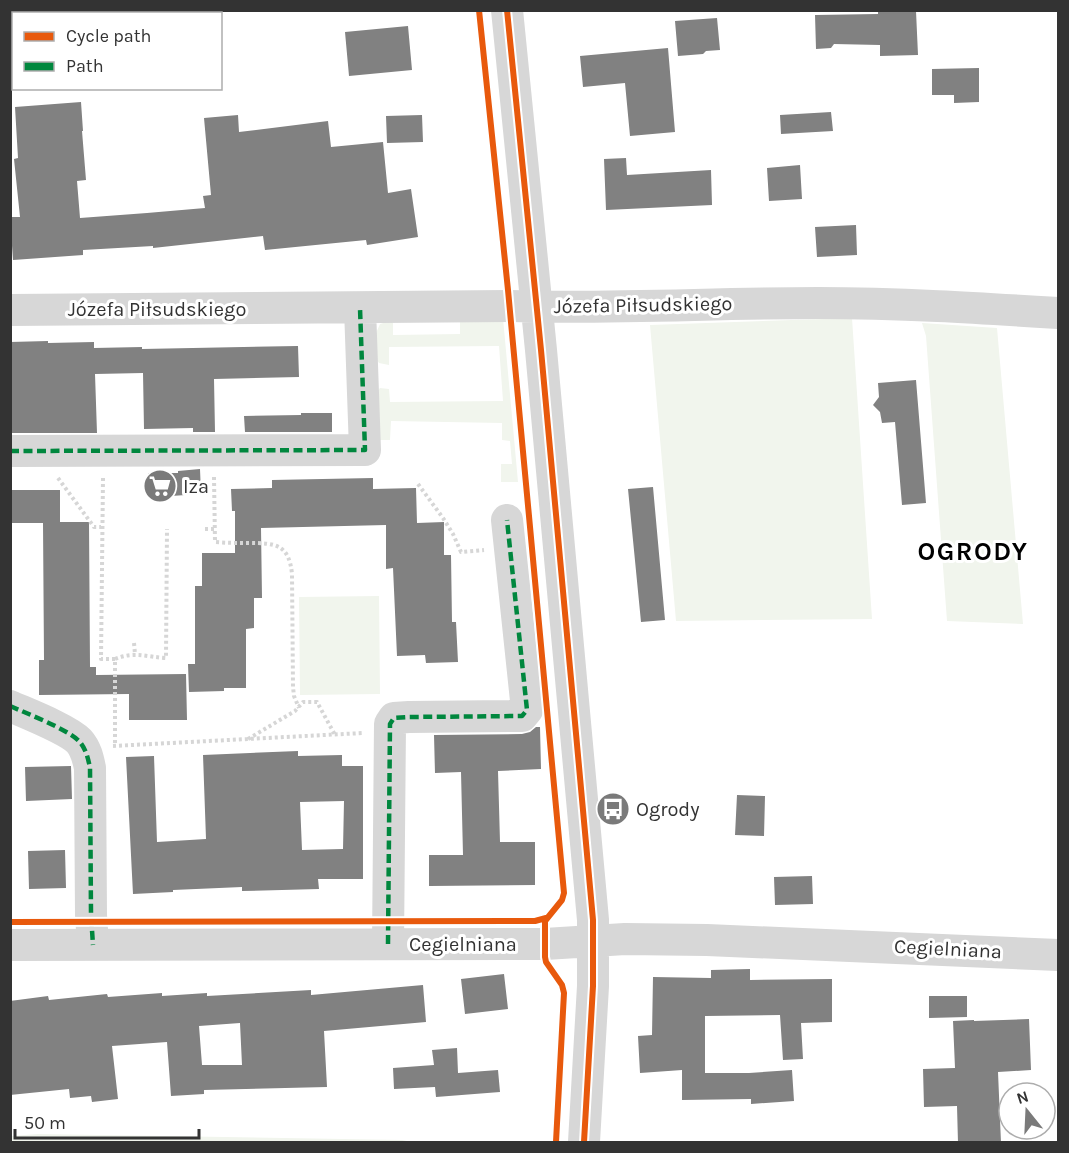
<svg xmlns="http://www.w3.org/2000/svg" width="1069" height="1153" viewBox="0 0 1069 1153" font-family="Karla,sans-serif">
<rect width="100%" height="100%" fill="#fff"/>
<path fill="#f1f5ed" d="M 460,318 L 503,318 L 518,482 L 501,482 L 501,464 L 512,464 L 510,441 L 502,440 L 502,423 L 391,421 L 390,440 L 379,440 L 373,396 L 380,388 L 389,389 L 390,402 L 503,401 L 499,346 L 389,347 L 389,365 L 379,363 C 369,351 374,337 380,324 L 393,320 L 393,335 L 460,334 Z
M 852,318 L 872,619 L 676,621 L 650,325 Z
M 922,323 L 997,328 L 1023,624 L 947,621 L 926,336 Z
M 379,596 L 380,694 L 300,695 L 299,597 Z
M 38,1134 L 402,1140 L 412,1142 L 11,1142 L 11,1136 Z"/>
<path fill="#818181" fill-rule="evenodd" d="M 916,11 L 918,55 L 880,56 L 880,45 L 834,44 L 831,48 L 816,49 L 815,15 L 878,14 L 878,12 Z
M 717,18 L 720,50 L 706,51 L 703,54 L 678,56 L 675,21 Z
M 408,26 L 412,70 L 349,76 L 345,32 Z
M 668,48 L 675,132 L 630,136 L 625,83 L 583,87 L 580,56 Z
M 979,68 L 979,102 L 954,103 L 954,95 L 932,95 L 932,69 Z
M 81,102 L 83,131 L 82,131 L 86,180 L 77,181 L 80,218 L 147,213 L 205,208 L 203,196 L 211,195 L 204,118 L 238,115 L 239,132 L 328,121 L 331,147 L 383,142 L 388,193 L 411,189 L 418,237 L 367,245 L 366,240 L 265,250 L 263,236 L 153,248 L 153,246 L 83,250 L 83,255 L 13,260 L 10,217 L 20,217 L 14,159 L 18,158 L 15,107 Z
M 831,112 L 833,131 L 781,134 L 780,115 Z
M 422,115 L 423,142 L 387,143 L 386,116 Z
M 626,158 L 627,175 L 711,170 L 712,205 L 606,210 L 604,159 Z
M 800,165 L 802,199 L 769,201 L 767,168 Z
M 856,225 L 857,255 L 817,257 L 815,227 Z
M 48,341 L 48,343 L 94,342 L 94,348 L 142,347 L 142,349 L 298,346 L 299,377 L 214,379 L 215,432 L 193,432 L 193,428 L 144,429 L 143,373 L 95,374 L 97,433 L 10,433 L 10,342 Z
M 916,380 L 926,503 L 902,505 L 895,422 L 882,423 L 880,412 L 873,405 L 879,397 L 878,383 Z
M 301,413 L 332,413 L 332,432 L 245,432 L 244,416 L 301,415 Z
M 200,469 L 201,494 L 171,496 L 171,499 L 149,499 L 148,473 L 178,473 L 178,471 Z
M 373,478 L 373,489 L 416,488 L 417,523 L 444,522 L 444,555 L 451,555 L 452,622 L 456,622 L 458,662 L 426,663 L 425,655 L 397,656 L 393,568 L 386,569 L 386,525 L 261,528 L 262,598 L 254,598 L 254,628 L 246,629 L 246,688 L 224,688 L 224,691 L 189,692 L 188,664 L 195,664 L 195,586 L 202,586 L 202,553 L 235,553 L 235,511 L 232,511 L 231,489 L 272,488 L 272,480 Z
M 653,487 L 665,620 L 641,622 L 628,489 Z
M 10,490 L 60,490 L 60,522 L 89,522 L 90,667 L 96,667 L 96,675 L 186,674 L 187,720 L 129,720 L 129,694 L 39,695 L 39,660 L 44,660 L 43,523 L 10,523 Z
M 536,727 L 540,727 L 541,769 L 498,771 L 500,842 L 535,842 L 535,885 L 429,886 L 429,855 L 463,855 L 461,772 L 435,773 L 434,735 L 522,734 L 530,732 Z
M 298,751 L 298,756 L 342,755 L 342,766 L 363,766 L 363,879 L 318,879 L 319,889 L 242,891 L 242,887 L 173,890 L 173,892 L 133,894 L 126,757 L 154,756 L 157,842 L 206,839 L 203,755 ZM 344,801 L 343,849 L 302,850 L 300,802 Z
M 71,766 L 72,799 L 26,801 L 25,767 Z
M 737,795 L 765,796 L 764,836 L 735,835 Z
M 65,850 L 66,888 L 29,889 L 28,851 Z
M 812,876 L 813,904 L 775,905 L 774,877 Z
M 750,969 L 750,980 L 832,979 L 832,1022 L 801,1023 L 803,1059 L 783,1060 L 780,1015 L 705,1016 L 705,1073 L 749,1073 L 792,1070 L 794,1101 L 751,1104 L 751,1099 L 682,1100 L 682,1070 L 640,1073 L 638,1036 L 652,1035 L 653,977 L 711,978 L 711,970 Z
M 504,974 L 508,1009 L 465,1014 L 461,979 Z
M 423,985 L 426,1022 L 324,1031 L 327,1087 L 204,1090 L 204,1094 L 171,1096 L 167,1042 L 112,1046 L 118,1099 L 92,1102 L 91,1096 L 70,1098 L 69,1089 L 10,1095 L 10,1001 L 48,996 L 49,1000 L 107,994 L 108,997 L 162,993 L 162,996 L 207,993 L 207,996 L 311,990 L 311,995 ZM 240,1023 L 242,1065 L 202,1065 L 199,1026 Z
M 929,996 L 967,996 L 967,1017 L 929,1018 Z
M 1029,1019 L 1031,1070 L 998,1072 L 1001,1143 L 958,1143 L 957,1106 L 924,1107 L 923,1069 L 955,1068 L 953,1021 L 974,1020 L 974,1021 Z
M 457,1048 L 458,1073 L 498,1070 L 500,1092 L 436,1097 L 435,1087 L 394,1089 L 393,1068 L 434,1065 L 432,1050 Z"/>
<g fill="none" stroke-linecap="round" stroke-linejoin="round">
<path stroke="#d6d6d6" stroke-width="4" stroke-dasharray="3 3" stroke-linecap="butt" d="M 214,477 L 215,542 C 227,543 238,543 249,543 C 275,543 289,544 292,574 L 293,687 L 294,696 L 299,708
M 58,478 L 94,527 L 101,527
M 103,478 L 101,659 L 115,659 L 115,746
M 418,484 L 443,518 L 453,534 L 461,552 L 484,550
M 205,529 L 215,529
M 134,643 L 135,654
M 115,659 C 135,651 146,657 166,658 L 167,529
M 248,739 L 295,711 L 303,702 L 317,702 L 335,735
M 113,746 L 363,733"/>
<path stroke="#d7d7d7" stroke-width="32" d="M 507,10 L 541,350 L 590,887 L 593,920 L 593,986 L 584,1142
M 10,310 L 509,306 C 612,309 715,303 818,303 C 898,303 978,308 1058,313
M 10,451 L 365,450 L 360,308
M 10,706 C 28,714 67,729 79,741 C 86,749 88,758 90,768 L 91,915 L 93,945
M 388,944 L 390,724 L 394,718 L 409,717 L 522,716 L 527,710 L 507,520
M 10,945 L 545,944 L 625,939 L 707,940 L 1058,955"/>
<path stroke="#00873e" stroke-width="4.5" stroke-dasharray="9 4.5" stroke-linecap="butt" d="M 10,451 L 365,450 L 360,308
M 10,706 C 28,714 67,729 79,741 C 86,749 88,758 90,768 L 91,915 L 93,945
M 388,944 L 390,724 L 394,718 L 409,717 L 522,716 L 527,710 L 507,520"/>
<defs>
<path id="cycleway" d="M 479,10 L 508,290 L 564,893 L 562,900 L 545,921 L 545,957 L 546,962 L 562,985 L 564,993 L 556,1142
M 507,10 L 541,350 L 590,887 L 593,920 L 593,986 L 584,1142
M 10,922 L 535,921 L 546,918"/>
</defs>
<use href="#cycleway" stroke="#fff" stroke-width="10"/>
<use href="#cycleway" stroke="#e8590c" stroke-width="6"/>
</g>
<defs>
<symbol id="supermarket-disc" viewBox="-11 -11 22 22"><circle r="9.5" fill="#7a7a7a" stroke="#fff"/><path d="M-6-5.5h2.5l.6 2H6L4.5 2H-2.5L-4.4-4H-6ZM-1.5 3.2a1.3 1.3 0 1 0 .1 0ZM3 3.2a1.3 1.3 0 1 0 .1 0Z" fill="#fff"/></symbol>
<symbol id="bus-disc" viewBox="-11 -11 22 22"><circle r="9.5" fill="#7a7a7a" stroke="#fff"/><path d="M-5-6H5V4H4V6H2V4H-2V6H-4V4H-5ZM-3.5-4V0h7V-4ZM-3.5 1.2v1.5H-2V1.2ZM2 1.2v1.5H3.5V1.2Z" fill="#fff"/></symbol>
</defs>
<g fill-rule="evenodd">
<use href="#supermarket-disc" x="141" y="467" width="38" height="38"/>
<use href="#bus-disc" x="594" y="790" width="38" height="38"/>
</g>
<g text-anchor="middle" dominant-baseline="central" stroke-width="6" stroke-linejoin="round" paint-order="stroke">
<g font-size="20" fill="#333" stroke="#fff">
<text transform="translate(643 305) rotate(-1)">Józefa Piłsudskiego</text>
<text x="157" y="309">Józefa Piłsudskiego</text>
<text x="463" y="944">Cegielniana</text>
<text transform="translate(948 949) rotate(3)">Cegielniana</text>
</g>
<g font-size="20" fill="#333" stroke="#fff" text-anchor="start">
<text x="183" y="486">Iza</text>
<text x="636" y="809">Ogrody</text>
</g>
<g font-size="26" font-weight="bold" letter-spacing="1.5" fill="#000" stroke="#fff">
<text x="973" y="551">OGRODY</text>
</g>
</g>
<rect width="1069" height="1153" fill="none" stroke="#333333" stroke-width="24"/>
<rect x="12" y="12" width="210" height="78" fill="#ffffff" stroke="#adadad" stroke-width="1.5"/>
<rect x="24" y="32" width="30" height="9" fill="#e8590c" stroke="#adadad" stroke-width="1.5"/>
<text x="66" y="42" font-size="18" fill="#333333">Cycle path</text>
<rect x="24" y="62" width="30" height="9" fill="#00873e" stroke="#adadad" stroke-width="1.5"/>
<text x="66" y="72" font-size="18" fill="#333333">Path</text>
<g transform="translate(1027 1111) rotate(342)"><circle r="28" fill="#ffffff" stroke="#adadad" stroke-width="1.5"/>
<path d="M0-4.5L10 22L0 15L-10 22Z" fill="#7a7a7a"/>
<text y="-9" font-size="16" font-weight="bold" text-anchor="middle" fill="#333333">N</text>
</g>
<path d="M15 1129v9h184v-9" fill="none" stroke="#333333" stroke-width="3"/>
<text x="24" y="1129" font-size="18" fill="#333333" stroke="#ffffff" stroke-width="4.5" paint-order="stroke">50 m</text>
</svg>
